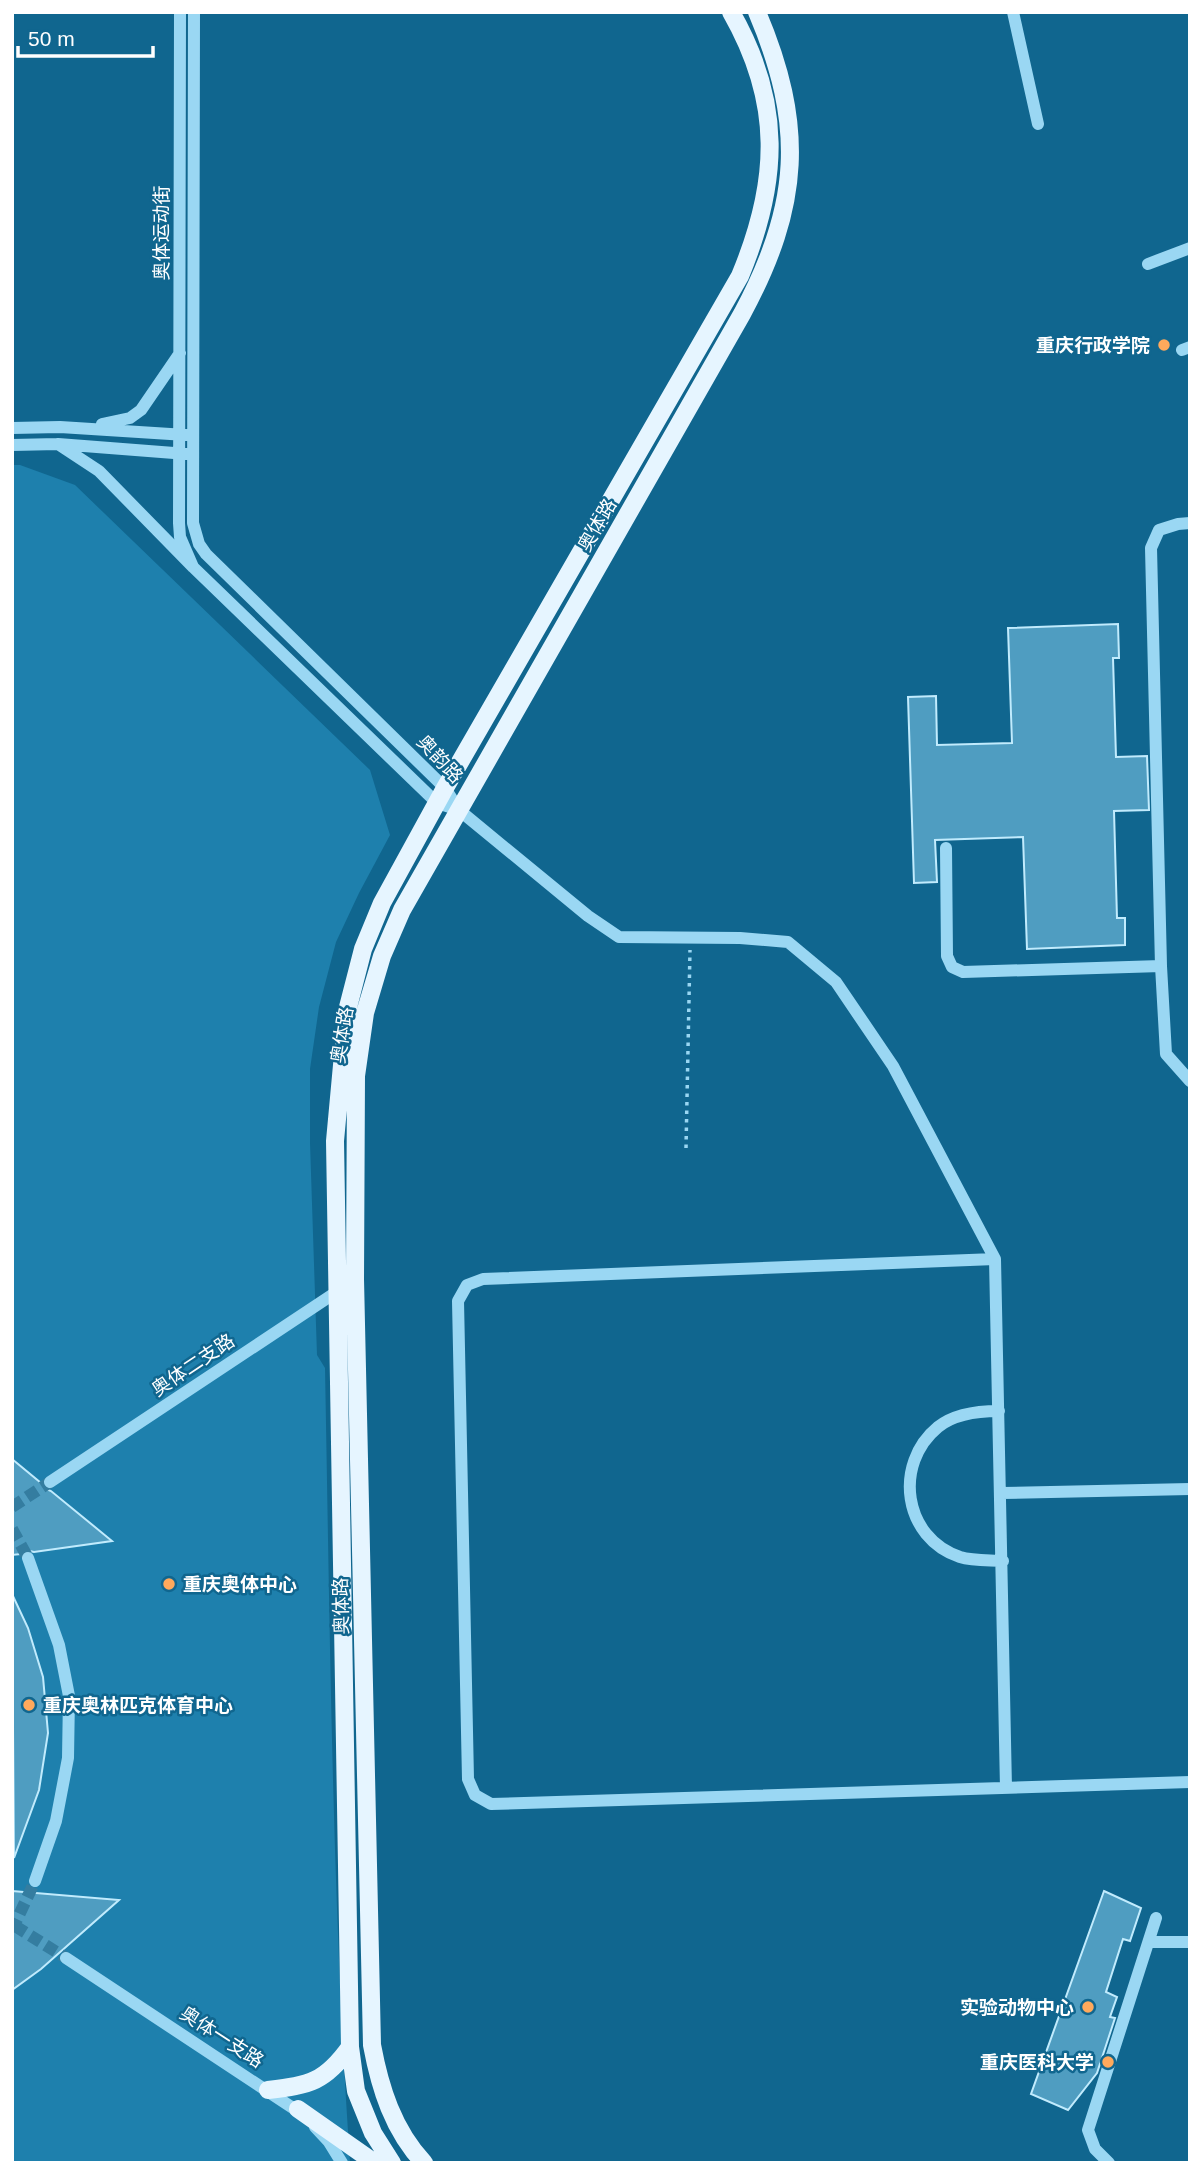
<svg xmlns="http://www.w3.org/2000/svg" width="1202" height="2175" viewBox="0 0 1202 2175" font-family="Helvetica,'Noto Sans SC',sans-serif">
<rect width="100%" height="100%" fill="#10668f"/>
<path fill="#1e80ad" d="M 12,465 L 20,465 L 75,485 L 370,770 L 390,835 L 359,893 L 336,942 L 319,1007 L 310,1069 L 310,1143 L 317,1355 L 325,1368 C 330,1633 332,1898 350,2163 L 12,2163 Z"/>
<path fill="#4f9dc1" stroke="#c1ebfd" stroke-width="2" d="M 1118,624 L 1119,658 L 1113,658 L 1116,757 L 1147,756 L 1149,810 L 1114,811 L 1117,918 L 1125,918 L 1125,945 L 1027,949 L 1023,837 L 935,840 L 937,882 L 914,883 L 908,697 L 936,696 L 937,745 L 1012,743 L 1008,628 Z
M 12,1459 L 41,1483 L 46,1489 L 51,1491 L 112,1541 L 34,1552 L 26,1550 L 21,1554 L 12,1555 Z
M 12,1594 L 28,1628 L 43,1677 L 48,1733 L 39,1790 L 14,1858 Z
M 12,1891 L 119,1900 L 41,1969 L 12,1990 Z
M 1104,1891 L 1141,1908 L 1130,1941 L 1123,1939 L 1106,1992 L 1117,1997 L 1110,2017 L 1115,2018 L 1097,2073 L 1068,2110 L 1031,2094 Z"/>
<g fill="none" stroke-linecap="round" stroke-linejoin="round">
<path stroke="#347da0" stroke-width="12" stroke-dasharray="12 6" stroke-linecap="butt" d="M 12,1507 L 50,1482
M 12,1529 L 28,1558
M 15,1926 L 66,1958
M 12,1930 L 35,1881"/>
<path stroke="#9ad7f3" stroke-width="3.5" stroke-dasharray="3.5 5" stroke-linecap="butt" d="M 686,1148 L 690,950"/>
<path stroke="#9ad7f3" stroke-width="12" d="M 180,12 L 179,523 L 180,537 L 193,567
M 194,12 L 193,523 L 199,544 L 206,554 L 445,788 L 459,810 L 588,916 L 619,937 L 740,938 L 788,942 L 836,982 L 893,1066 L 995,1259 L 1006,1788
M 1013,12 L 1038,124
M 1148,264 L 1190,248
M 1182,350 L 1190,347
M 102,424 L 130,418 L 141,410 L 180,353
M 12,428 L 60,427 L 186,435
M 58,444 L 99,471 L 193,567 L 437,803 L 459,810
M 12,445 L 58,444 L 187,454
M 1190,523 L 1178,524 L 1159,530 L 1151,548 L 1161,966 L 1166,1054 L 1190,1081
M 946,848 L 947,956 L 952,967 L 963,972 L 1161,966
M 995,1259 L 483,1279 L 467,1285 L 458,1301 L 468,1779 L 475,1795 L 491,1804 L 1190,1782
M 999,1411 C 978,1411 954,1414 938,1427 C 893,1464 903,1538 960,1557 C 973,1561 989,1560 1003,1561
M 50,1482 L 341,1289
M 1002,1493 L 1190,1489
M 28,1558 L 59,1645 L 69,1696 L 68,1758 L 56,1821 L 35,1881
M 1149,1942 L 1190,1942
M 66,1958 L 302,2114
M 315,2127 L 329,2142 L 342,2163
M 1109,2163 L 1095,2149 L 1088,2130 L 1156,1918"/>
<path stroke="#e6f5ff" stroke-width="18" d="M 268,2090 C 310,2085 325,2082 350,2047
M 298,2109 L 375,2163
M 392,2163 L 373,2133 L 356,2091 L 350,2047 L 335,1141 L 347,1011 L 363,949 L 382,903 L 445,788 L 740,276 C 779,182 783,103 731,12
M 424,2163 C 393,2130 380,2088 372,2045 L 355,1279 L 356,1076 L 365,1013 L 382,956 L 402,910 L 742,314 C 801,205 805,125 757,12"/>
</g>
<g fill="#ffa95c" stroke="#10668f" stroke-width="2.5">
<circle cx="1164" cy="345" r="7"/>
<circle cx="169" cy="1584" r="7"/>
<circle cx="29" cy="1705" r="7"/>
<circle cx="1088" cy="2007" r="7"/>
<circle cx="1108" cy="2062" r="7"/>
</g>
<g text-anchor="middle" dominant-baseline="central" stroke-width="5" stroke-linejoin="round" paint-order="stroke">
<g font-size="19" fill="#fff" stroke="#10668f">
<text transform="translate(161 233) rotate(-90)">奥体运动街</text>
<text transform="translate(597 525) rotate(-60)">奥体路</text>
<text transform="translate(440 759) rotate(47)">奥韵路</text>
<text transform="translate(342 1035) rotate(-81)">奥体路</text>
<text transform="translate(193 1365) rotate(-34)">奥体二支路</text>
<text transform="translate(341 1606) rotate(-91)">奥体路</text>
<text transform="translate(222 2037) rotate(33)">奥体一支路</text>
</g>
<g font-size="19" font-weight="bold" fill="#fff" stroke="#10668f" text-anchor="end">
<text x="1150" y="345">重庆行政学院</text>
<text x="183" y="1584" text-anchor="start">重庆奥体中心</text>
<text x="43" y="1705" text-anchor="start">重庆奥林匹克体育中心</text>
<text x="1074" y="2007">实验动物中心</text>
<text x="1094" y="2062">重庆医科大学</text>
</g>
</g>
<rect width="1202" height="2175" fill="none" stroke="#ffffff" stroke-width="28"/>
<path d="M18 46v10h135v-10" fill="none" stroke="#ffffff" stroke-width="3.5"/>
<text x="28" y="46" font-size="21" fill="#ffffff" stroke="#10668f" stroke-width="5" paint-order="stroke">50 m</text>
</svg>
